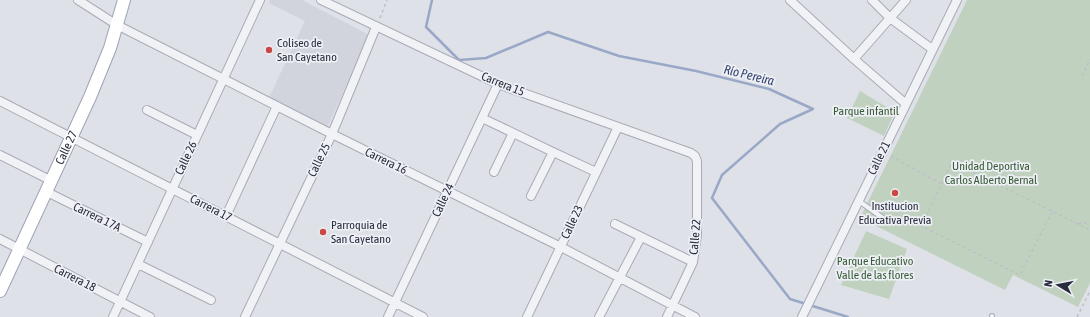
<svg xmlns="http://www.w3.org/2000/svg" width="1090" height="317" viewBox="0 0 1090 317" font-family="'Asap Condensed',sans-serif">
<rect width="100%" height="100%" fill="#dfe1e8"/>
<path fill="#d1d3dd" d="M 270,0 L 302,0 L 369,35 L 328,126 L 269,98 L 305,21 L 269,3 Z"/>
<path fill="#c1d1c0" d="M 967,0 L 1090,0 L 1090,283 L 1078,307 L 1013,275 L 1005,290 L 860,218 Z
M 860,91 L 895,112 L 884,136 L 847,118 Z
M 866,231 L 907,249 L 889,299 L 841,285 Z"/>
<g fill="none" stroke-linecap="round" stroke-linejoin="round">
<path stroke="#9aa8c7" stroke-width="2.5" d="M 432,0 L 426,27 L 459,60 L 486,58 L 548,32 L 619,56 L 696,71 L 769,89 L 813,109 L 780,124 L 722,175 L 712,198 L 790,299 L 848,317"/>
<defs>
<path id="lane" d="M 859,201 L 887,221
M 992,317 L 992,316"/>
<path id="street" d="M 78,0 L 117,25 L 332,134 L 561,247 L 695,317
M 321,0 L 498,84 L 691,153 L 695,156 L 697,161 L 697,235 L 693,262 L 667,317
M 790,0 L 854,59 L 906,104
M 872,0 L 890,18 L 932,49
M 854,59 L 906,0
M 0,101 L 423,317
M 147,110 L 197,135
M 482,118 L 553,152 L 596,172
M 0,155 L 52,181
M 494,172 L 513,133
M 47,192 L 148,242
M 531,196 L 553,152
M 226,216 L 277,106
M 615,224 L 693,262
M 0,239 L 150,317
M 138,264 L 211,300
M 113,317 L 260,0
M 245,317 L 332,134 L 376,27
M 388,317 L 498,84
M 527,317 L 618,127
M 599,317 L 641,237
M 802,317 L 957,0"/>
<g id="primary">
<path id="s1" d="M 0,291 L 90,97 L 110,48 L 124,0"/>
</g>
</defs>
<use href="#lane" stroke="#a8abb5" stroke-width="6"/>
<use href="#street" stroke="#a8abb5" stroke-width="10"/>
<use href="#primary" stroke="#9ea3b3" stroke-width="14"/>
<path stroke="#bdbfc6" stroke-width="1.5" stroke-dasharray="3 3" stroke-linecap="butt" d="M 380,18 L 387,0
M 1082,76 L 1090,59
M 891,156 L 941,184
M 1052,212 L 1020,275 L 921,226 L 952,162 L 1090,230
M 1078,224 L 1090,222
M 1077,317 L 1090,291"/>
<use href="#lane" stroke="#f1f2f6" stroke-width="4"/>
<use href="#street" stroke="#f1f2f6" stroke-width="8"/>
<use href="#primary" stroke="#fff" stroke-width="12"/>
</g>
<g fill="#ca4946" stroke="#eef0f5" stroke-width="1.5">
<circle cx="269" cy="50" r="4"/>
<circle cx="895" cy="193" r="4"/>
<circle cx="323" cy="232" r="4"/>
</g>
<g text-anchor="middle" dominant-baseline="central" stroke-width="3.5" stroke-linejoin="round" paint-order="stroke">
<g font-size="12" fill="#282c3e" stroke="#eef0f5" text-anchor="start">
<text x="277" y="43">Coliseo de<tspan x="277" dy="14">San Cayetano</tspan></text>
<text x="895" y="206" text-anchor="middle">Institucion<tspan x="895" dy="14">Educativa Previa</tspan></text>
<text x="331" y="225">Parroquia de<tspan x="331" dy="14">San Cayetano</tspan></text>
</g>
<g font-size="12" fill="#282c3e" stroke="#eef0f5">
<text transform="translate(503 84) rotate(22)">Carrera 15</text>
<text stroke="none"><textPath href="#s1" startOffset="158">Calle 27</textPath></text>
<text transform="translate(186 158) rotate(-65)">Calle 26</text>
<text transform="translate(879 158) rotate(-64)">Calle 21</text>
<text transform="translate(319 160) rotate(-64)">Calle 25</text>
<text transform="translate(386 161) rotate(26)">Carrera 16</text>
<text transform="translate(443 200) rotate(-65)">Calle 24</text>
<text transform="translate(211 208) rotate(27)">Carrera 17</text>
<text transform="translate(97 217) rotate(26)">Carrera 17A</text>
<text transform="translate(572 222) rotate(-65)">Calle 23</text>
<text transform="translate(695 237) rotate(-85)">Calle 22</text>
<text transform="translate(75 278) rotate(27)">Carrera 18</text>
</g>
<g font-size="12" fill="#365a36" stroke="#eef0f5">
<text x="866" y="111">Parque infantil</text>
<text x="991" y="166">Unidad Deportiva<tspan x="991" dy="14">Carlos Alberto Bernal</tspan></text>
<text x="875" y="261">Parque Educativo<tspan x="875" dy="14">Valle de las flores</tspan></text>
</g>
<g font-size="13" font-style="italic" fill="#334471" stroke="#eef0f5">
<text transform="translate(749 75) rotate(14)">Río Pereira</text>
</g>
</g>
<g transform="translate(1058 285) rotate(280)" stroke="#eef0f5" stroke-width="3" paint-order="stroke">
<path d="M0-3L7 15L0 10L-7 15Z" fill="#282c3e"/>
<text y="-6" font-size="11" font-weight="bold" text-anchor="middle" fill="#282c3e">N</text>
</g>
</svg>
